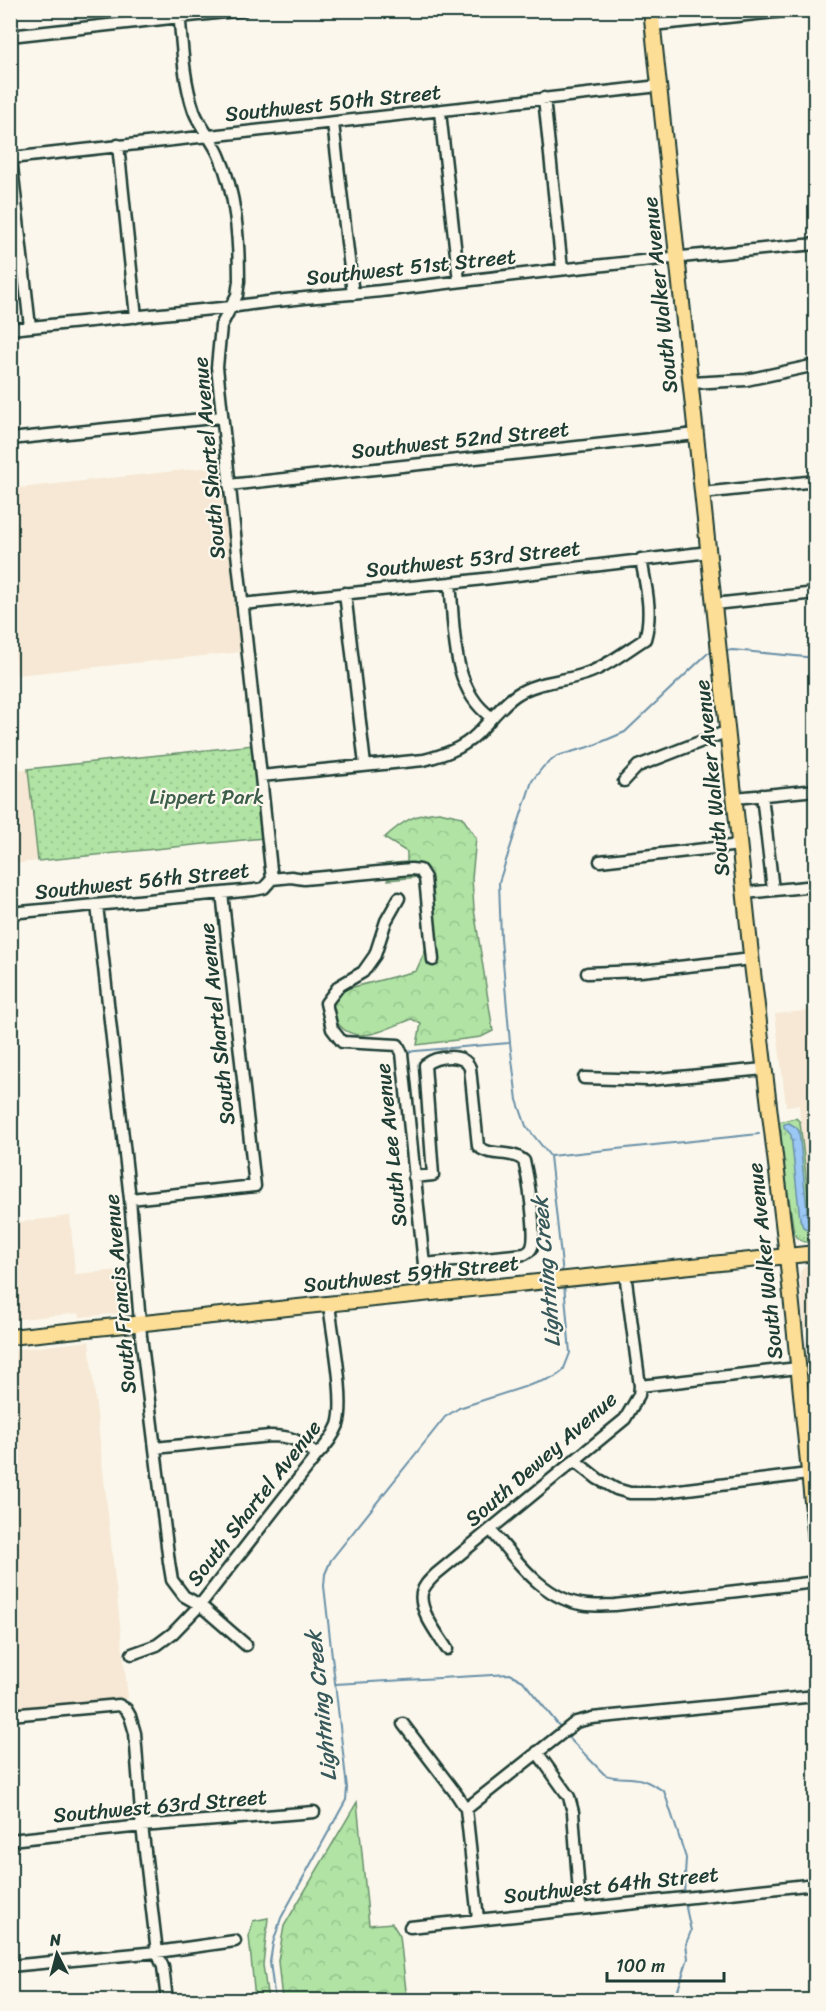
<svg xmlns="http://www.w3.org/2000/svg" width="826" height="2011" viewBox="0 0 826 2011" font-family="Sriracha,sans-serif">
<defs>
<pattern id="grass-tufts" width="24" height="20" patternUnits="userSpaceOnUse" patternTransform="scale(1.5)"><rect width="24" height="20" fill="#b0e3a4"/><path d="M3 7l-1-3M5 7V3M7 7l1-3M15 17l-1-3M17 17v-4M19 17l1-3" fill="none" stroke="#97c48e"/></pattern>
<pattern id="forest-crowns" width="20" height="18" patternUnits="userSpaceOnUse" patternTransform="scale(1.5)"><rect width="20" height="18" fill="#b0e3a4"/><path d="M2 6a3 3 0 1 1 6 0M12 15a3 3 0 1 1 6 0" fill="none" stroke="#97c48e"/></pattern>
<pattern id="park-dots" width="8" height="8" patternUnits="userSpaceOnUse" patternTransform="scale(1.5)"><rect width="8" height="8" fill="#b0e3a4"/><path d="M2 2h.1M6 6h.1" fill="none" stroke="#97c48e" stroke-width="1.8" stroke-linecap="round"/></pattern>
<pattern id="water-ripples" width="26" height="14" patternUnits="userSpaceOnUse" patternTransform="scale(1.5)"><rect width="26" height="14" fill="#9bc7f5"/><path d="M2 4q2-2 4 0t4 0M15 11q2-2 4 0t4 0" fill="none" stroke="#7ea3c7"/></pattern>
</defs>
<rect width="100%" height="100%" fill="#fbf7ec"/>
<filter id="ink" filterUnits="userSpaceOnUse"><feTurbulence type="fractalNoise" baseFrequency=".0167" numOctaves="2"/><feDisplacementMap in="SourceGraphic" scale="12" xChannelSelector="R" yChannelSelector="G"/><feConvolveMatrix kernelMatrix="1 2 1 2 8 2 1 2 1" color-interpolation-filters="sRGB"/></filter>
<g filter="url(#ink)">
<path fill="#f6e8d4" d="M 222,466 L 241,652 L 17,675 L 10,618 L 10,489 Z
M 28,769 L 38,861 L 11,864 L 11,770 Z
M 815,1010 L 815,1226 L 808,1220 L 799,1105 L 786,1106 L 775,1014 Z
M 70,1216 L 75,1274 L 132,1269 L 134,1310 L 121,1313 L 80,1317 L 79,1313 L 11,1320 L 10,1223 Z
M 815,1264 L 815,1327 L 804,1328 L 800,1272 L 805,1266 Z
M 89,1341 L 128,1698 L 11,1709 L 11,1350 Z"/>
<path fill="url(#grass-tufts)" stroke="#68906c" stroke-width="1.5" d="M 796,1118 L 800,1122 L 809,1203 L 815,1205 L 815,1242 C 806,1243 799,1243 794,1233 L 778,1126 L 779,1122 Z"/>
<path fill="url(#forest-crowns)" stroke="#68906c" stroke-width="1.5" d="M 439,812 L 462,817 L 476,838 L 472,878 L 474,909 L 493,1031 L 481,1037 L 417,1045 L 421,1024 L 412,1019 C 382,1030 349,1052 331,1012 L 334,1002 L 342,990 L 416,971 L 426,949 L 419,877 L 388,880 L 385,864 L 407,862 L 407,852 L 384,838 C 403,821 414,814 439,812 Z
M 357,1802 L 369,1925 L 392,1923 L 400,1936 L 407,2000 L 282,2000 L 278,1961 L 284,1926 Z
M 268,1918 L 263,1965 L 268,2000 L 255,2000 L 249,1936 L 253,1921 Z"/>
<path fill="url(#park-dots)" stroke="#68906c" stroke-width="1.5" d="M 253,745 L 263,838 L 38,861 L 28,769 Z"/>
<path fill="url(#water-ripples)" stroke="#6990a8" stroke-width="1.5" d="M 789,1123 L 796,1127 L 799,1131 L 808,1220 L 815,1226 L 815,1234 L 803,1227 L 800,1219 L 791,1135 L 784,1127 L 784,1124 Z"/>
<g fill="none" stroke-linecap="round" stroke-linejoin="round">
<path stroke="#6990a8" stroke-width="2" d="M 724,651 L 733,650 L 816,658
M 404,1052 L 509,1043
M 550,1156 L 759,1134
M 563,1275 L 550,1156 L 526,1126 L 517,1100 L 510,1043 L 501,939 L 499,882 L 532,781 L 543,767 L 557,756 L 592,746 L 625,732 L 708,653 L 713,652
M 335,1684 L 510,1674 L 523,1681 L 560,1727
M 566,1735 L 604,1774 C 614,1780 630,1776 642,1780 C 650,1782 657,1788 664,1791 L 686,1858 L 684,1894
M 275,2000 L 270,1962 L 273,1943 L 281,1918 L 346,1800 L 347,1788 L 324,1586 L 325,1574 L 331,1560 L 445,1417 L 459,1408 L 555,1377 L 563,1371 L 570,1353 L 564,1284
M 676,2000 L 677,1993 L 688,1958 L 686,1944 L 691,1931 L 685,1903"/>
<defs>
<path id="minor" d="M 179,10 C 182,44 183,79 194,111 C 200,127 212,139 219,155 C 236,193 239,239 239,281 L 237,295 L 221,326 L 217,367 L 272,879
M 652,25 L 794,10
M 10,36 L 243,10
M 544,98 L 562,269
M 440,112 L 459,281
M 333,123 L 353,294
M 118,145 L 136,317
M 30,327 L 11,158 L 659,86
M 10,329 L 232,307 C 284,298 337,296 390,290 C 532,272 673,257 816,244
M 691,383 L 746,380 L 816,365
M 10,439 L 222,417
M 229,485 L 696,434
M 702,493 L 816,481
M 450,583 C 455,627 450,688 491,717
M 345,593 L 365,765
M 242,604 L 450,583 L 709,552
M 714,604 L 816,593
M 261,776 L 424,760 C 443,755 462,749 477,734 C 490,721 500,706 516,695 C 537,681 562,682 585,674 C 603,669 629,649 645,639 C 653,612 646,587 641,559
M 624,781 L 638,766 L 728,731
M 762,795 L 773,890
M 735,798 L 816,790
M 600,861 L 740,845
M 272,879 L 291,877 L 304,879 L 411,869 L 420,870 L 425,878 L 433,960
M 745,893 L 816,886
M 399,898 L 386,921 L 375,955 L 363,972 L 339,986 L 326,1003 L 332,1029 L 342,1042 L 398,1045 L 402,1053 L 427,1293
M 97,905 L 130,1199 L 141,1336 L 169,1562 L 172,1580 L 184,1596 L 200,1605 L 246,1645
M 10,913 L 254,890 L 264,888 L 272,879
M 587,973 L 641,971 L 752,959
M 584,1078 L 648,1080 L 764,1069
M 414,1177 L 433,1175 L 425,1065 C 436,1056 464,1052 470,1068 L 478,1146 C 490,1158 511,1149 524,1161 C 528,1176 537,1234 532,1247 C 530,1252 529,1251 525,1254 L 424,1264
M 130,1199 L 255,1186 L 222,893
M 640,1386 L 798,1368
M 155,1448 L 270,1436 C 294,1436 298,1441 317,1455
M 574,1460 L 598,1479 L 616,1489 L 630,1493 L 655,1493 L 808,1474
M 491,1530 C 516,1560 544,1601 587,1605 C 596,1606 606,1605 615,1605 L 816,1582
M 447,1649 C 439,1636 418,1610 422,1593 C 424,1585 430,1580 436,1574 L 625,1419 L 639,1395 L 640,1386 L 625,1273
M 132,1654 L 157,1645 L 173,1633 L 200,1605 L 317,1455 C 326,1446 333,1437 338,1425 C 346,1400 332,1332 329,1304
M 10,1715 L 119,1705 L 126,1709 L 130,1716 L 135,1733 L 142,1826 L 157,1952 L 163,1967 L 167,2000
M 403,1724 L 457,1795 L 466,1809 L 478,1919
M 537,1752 L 569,1797 L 573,1812 L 580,1908
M 466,1809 L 576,1722 L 592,1718 L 816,1696
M 10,1840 L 142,1826 L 314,1812
M 410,1927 L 816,1884
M 10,1966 L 157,1952 L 235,1941"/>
<path id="major" d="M 651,10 L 752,964 L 787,1256 L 816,1541
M 10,1337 L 816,1253"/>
</defs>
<use href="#minor" stroke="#1f3d34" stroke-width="15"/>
<use href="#major" stroke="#1f3d34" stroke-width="18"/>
<use href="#minor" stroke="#fbf7ec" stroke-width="10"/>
<use href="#major" stroke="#fdde96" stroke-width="14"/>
</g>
</g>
<g text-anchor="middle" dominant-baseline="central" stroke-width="4.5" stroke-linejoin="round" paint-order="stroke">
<g font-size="21" fill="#1f3d34" stroke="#fbf7ec">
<text transform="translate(333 103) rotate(-6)">Southwest 50th Street</text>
<text transform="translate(411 267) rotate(-6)">Southwest 51st Street</text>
<text transform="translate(660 295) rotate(-96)">South Walker Avenue</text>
<text transform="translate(460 440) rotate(-6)">Southwest 52nd Street</text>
<text transform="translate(209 458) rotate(-95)">South Shartel Avenue</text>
<text transform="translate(473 559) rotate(-6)">Southwest 53rd Street</text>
<text transform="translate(712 778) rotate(-96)">South Walker Avenue</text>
<text transform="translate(142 881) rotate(-6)">Southwest 56th Street</text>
<text transform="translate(217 1024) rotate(-96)">South Shartel Avenue</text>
<text transform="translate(391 1145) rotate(-96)">South Lee Avenue</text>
<text transform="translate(765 1261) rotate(-96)">South Walker Avenue</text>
<text transform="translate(411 1274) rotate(-6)">Southwest 59th Street</text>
<text transform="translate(120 1294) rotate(-95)">South Francis Avenue</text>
<text transform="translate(541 1459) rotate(-41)">South Dewey Avenue</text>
<text transform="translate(254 1503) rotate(-52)">South Shartel Avenue</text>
<text transform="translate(160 1806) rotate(-5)">Southwest 63rd Street</text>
<text transform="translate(611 1885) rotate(-6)">Southwest 64th Street</text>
</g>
<g font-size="21" fill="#3c5e4a" stroke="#fbf7ec">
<text x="207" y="797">Lippert Park</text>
</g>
<g font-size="22" font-style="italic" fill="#38595b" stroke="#fbf7ec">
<text transform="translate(546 1272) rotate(-95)">Lightning Creek</text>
<text transform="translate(321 1706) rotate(-96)">Lightning Creek</text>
</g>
</g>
<rect width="826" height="2011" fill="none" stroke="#fbf7ec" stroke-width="36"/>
<rect x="18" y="18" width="790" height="1975" fill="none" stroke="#1f3d34" stroke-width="2" filter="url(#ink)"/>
<g transform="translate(57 1954) rotate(354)" stroke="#fbf7ec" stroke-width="4.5" paint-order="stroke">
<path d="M0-4.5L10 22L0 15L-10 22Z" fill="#1f3d34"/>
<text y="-9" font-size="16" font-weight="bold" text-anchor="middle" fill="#1f3d34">N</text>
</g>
<path d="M607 1972v9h117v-9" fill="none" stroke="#1f3d34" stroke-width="3"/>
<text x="616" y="1972" font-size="18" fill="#1f3d34" stroke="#fbf7ec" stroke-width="4.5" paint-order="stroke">100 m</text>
</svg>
